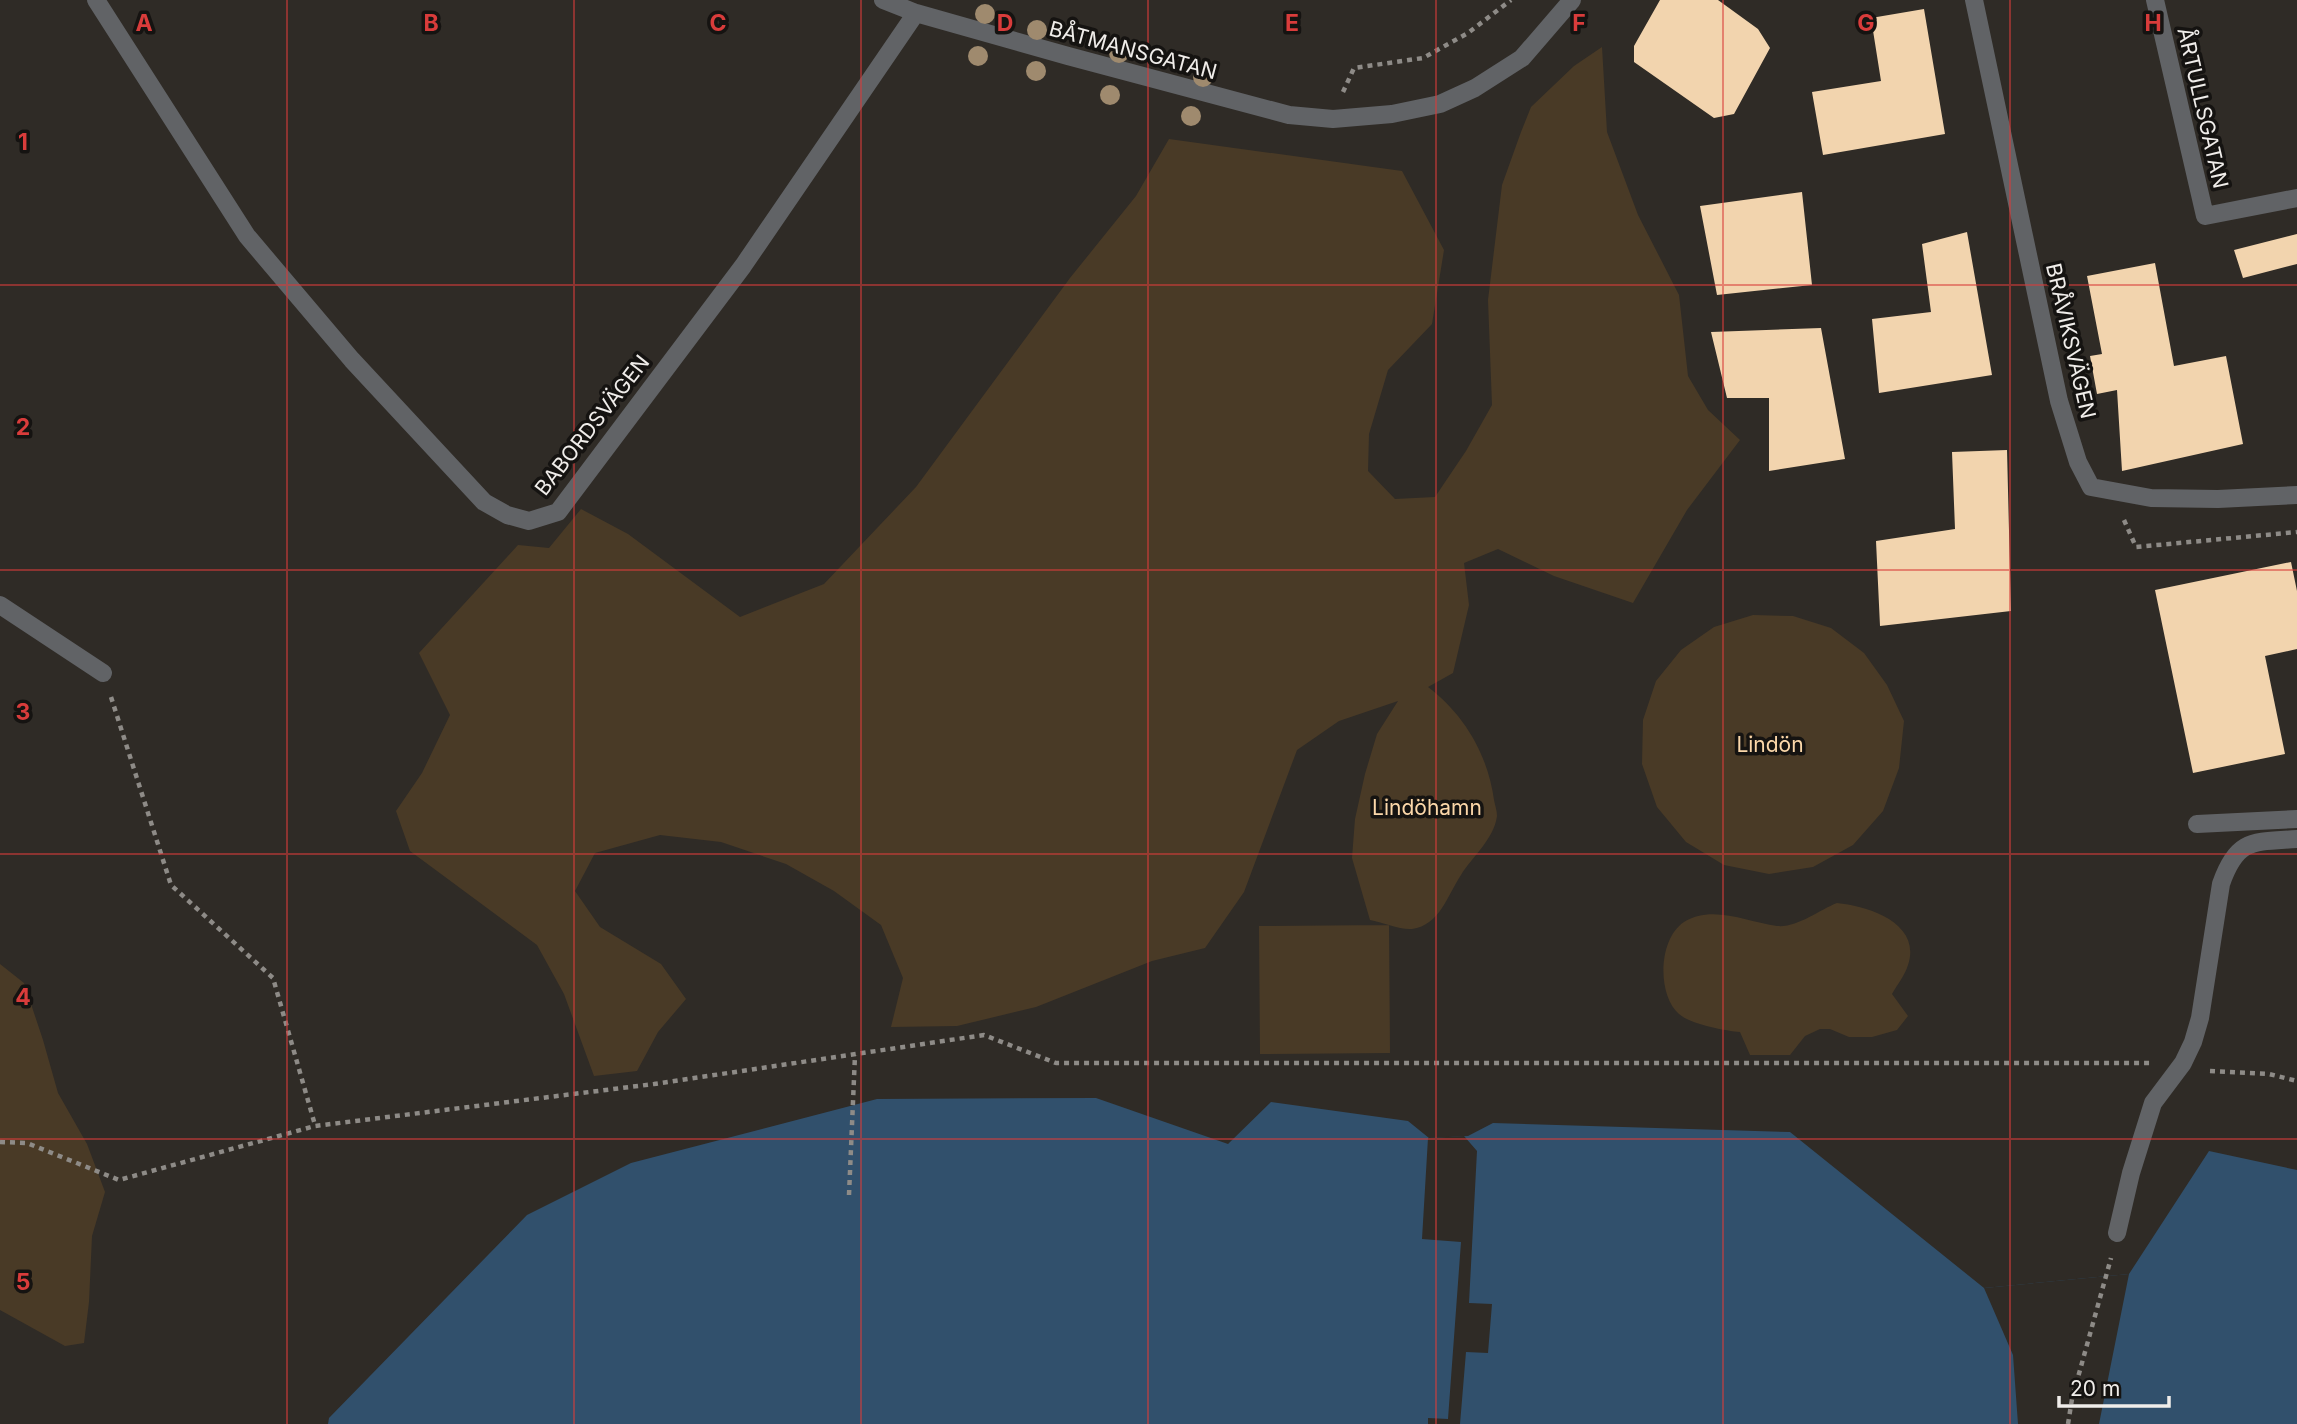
<svg xmlns="http://www.w3.org/2000/svg" width="2297" height="1424" viewBox="0 0 2297 1424" font-family="Inter,sans-serif">
<rect width="100%" height="100%" fill="#2f2b26"/>
<path fill="#493a26" d="M 1602,47 L 1607,132 L 1638,215 L 1679,295 L 1688,376 L 1708,410 L 1740,440 L 1687,510 L 1633,603 L 1554,576 L 1498,549 L 1464,563 L 1469,605 L 1453,673 L 1428,687 C 1464,714 1488,755 1494,800 C 1495,805 1497,811 1497,816 C 1494,839 1472,857 1461,875 C 1447,896 1440,925 1412,929 C 1400,930 1382,922 1370,920 L 1352,858 L 1355,819 L 1365,774 L 1377,734 L 1398,701 L 1339,721 L 1297,750 L 1244,892 L 1205,948 L 1152,961 L 1036,1007 L 957,1026 L 891,1027 L 903,978 L 881,925 L 834,891 L 786,864 L 721,842 L 660,835 L 595,853 L 575,891 L 600,927 L 661,964 L 686,999 L 658,1032 L 637,1071 L 594,1076 L 564,994 L 537,945 L 410,851 L 396,811 L 422,773 L 450,715 L 419,653 L 518,545 L 549,548 L 581,509 L 628,534 L 740,617 L 824,584 L 916,487 L 1070,278 L 1136,196 L 1169,139 L 1402,171 L 1444,250 L 1432,324 L 1388,370 L 1369,434 L 1368,471 L 1395,499 L 1435,497 L 1466,451 L 1492,405 L 1488,300 L 1502,185 L 1521,132 L 1531,107 L 1574,66 Z
M 1753,615 L 1793,616 L 1831,628 L 1864,653 L 1887,685 L 1904,721 L 1899,768 L 1883,811 L 1853,845 L 1813,867 L 1769,874 L 1724,865 L 1686,842 L 1657,807 L 1642,764 L 1643,720 L 1656,681 L 1681,650 L 1714,627 Z
M 1837,903 C 1868,906 1922,923 1908,965 C 1905,975 1897,985 1892,994 L 1908,1016 L 1897,1030 L 1872,1037 L 1849,1037 L 1830,1029 L 1820,1029 L 1805,1036 L 1790,1055 L 1750,1055 L 1740,1032 C 1726,1031 1690,1024 1679,1014 C 1657,995 1658,939 1684,922 C 1712,904 1748,922 1777,926 C 1797,928 1819,910 1837,903 Z
M 1389,925 L 1390,1053 L 1260,1054 L 1259,926 Z
M 0,964 L 24,983 L 43,1040 L 58,1093 L 87,1144 L 105,1192 L 92,1236 L 89,1302 L 84,1343 L 65,1346 L 0,1310 Z"/>
<path fill="#31506c" d="M 1096,1098 L 1228,1144 L 1271,1102 L 1408,1121 L 1429,1138 L 1468,1136 L 1493,1123 L 1790,1132 L 1984,1288 L 2129,1274 L 2209,1151 L 2297,1170 L 2297,1424 L 328,1424 L 329,1418 L 527,1215 L 631,1163 L 877,1099 Z"/>
<path fill="#2f2b26" d="M 1464,1136 L 1477,1151 L 1469,1303 L 1492,1304 L 1488,1353 L 1466,1352 L 1460,1424 L 1428,1424 L 1428,1418 L 1448,1419 L 1461,1242 L 1422,1239 L 1428,1138 Z
M 2129,1274 L 2099,1424 L 2018,1424 L 2013,1355 L 1984,1288 Z"/>
<path fill="#f2d4ae" d="M 1660,0 L 1718,0 L 1758,29 L 1770,48 L 1734,114 L 1714,118 L 1634,62 L 1634,46 Z
M 1924,9 L 1945,134 L 1823,155 L 1812,92 L 1881,81 L 1871,18 Z
M 1802,192 L 1812,285 L 1717,295 L 1700,206 Z
M 1967,232 L 1992,375 L 1879,393 L 1872,319 L 1931,312 L 1922,244 Z
M 2297,234 L 2297,264 L 2243,278 L 2234,250 Z
M 2155,263 L 2174,366 L 2226,356 L 2243,444 L 2122,471 L 2117,390 L 2097,394 L 2090,356 L 2102,354 L 2087,276 Z
M 1821,328 L 1845,459 L 1769,471 L 1769,398 L 1727,398 L 1711,332 Z
M 2007,450 L 2011,611 L 1880,626 L 1876,541 L 1955,529 L 1952,452 Z
M 2291,562 L 2297,591 L 2297,649 L 2265,656 L 2285,754 L 2193,773 L 2155,590 Z"/>
<g fill="none" stroke-linecap="round" stroke-linejoin="round">
<path stroke="#8e8b87" stroke-width="4.5" stroke-dasharray="5 5" stroke-linecap="butt" d="M 1343,92 L 1354,68 L 1423,58 L 1468,33 L 1511,0
M 2124,520 L 2136,547 L 2297,532
M 111,697 L 171,885 L 273,978 L 315,1125
M 2210,1071 L 2269,1074 L 2297,1081
M 0,1142 L 27,1143 L 119,1180 L 315,1126 L 654,1084 L 984,1035 L 1056,1063 L 2150,1063
M 849,1195 L 855,1055
M 2068,1424 L 2072,1399 L 2111,1258"/>
<path stroke="#616366" stroke-width="18" d="M 2117,1233 L 2131,1173 L 2153,1103 L 2183,1063 L 2193,1042 L 2200,1018 L 2221,884 C 2237,838 2253,842 2297,839"/>
<path stroke="#616366" stroke-width="18" d="M 96,0 L 247,236 L 352,360 L 484,502 L 507,515 L 529,521 L 558,512 L 743,266 L 916,13
M 883,0 L 916,13 L 1068,56 L 1289,115 L 1333,119 L 1392,114 L 1440,104 L 1475,88 L 1522,58 L 1572,0
M 1974,0 L 2059,401 L 2078,462 L 2091,487 L 2151,498 L 2218,499 L 2297,495
M 2155,0 L 2205,216 L 2297,198
M 0,605 L 103,673
M 2197,824 L 2297,819"/>
</g>
<g fill="#9f8a6e">
<circle cx="985" cy="14" r="10"/>
<circle cx="1037" cy="30" r="10"/>
<circle cx="1119" cy="53" r="10"/>
<circle cx="978" cy="56" r="10"/>
<circle cx="1036" cy="71" r="10"/>
<circle cx="1203" cy="77" r="10"/>
<circle cx="1110" cy="95" r="10"/>
<circle cx="1191" cy="116" r="10"/>
</g>
<path fill="none" stroke="#d93c3b" stroke-width="2" stroke-opacity="0.55" d="M 287,0 L 287,1424M 574,0 L 574,1424M 861,0 L 861,1424M 1148,0 L 1148,1424M 1436,0 L 1436,1424M 1723,0 L 1723,1424M 2010,0 L 2010,1424M 0,285 L 2297,285M 0,570 L 2297,570M 0,854 L 2297,854M 0,1139 L 2297,1139"/>
<g text-anchor="middle" dominant-baseline="central" stroke-width="7" stroke-linejoin="round" paint-order="stroke">
<g font-size="21" fill="#f0edea" stroke="#151311">
<text transform="translate(1133 50) rotate(15)">BÅTMANSGATAN</text>
<text transform="translate(2203 108) rotate(77)">ÅRTULLSGATAN</text>
<text transform="translate(2071 341) rotate(77)">BRÅVIKSVÄGEN</text>
<text transform="translate(592 425) rotate(-52)">BABORDSVÄGEN</text>
</g>
<g font-size="21" fill="#fbd7a9" stroke="#151311">
<text x="1770" y="744">Lindön</text>
<text x="1427" y="807">Lindöhamn</text>
</g>
</g>
<g font-size="23" text-anchor="middle" font-weight="bold" fill="#d93c3b" stroke="#151311" stroke-width="7" stroke-linejoin="round" paint-order="stroke">
<text x="144" y="31">A</text>
<text x="431" y="31">B</text>
<text x="718" y="31">C</text>
<text x="1005" y="31">D</text>
<text x="1292" y="31">E</text>
<text x="1579" y="31">F</text>
<text x="1866" y="31">G</text>
<text x="2153" y="31">H</text>
<text x="23" y="150">1</text>
<text x="23" y="435">2</text>
<text x="23" y="720">3</text>
<text x="23" y="1005">4</text>
<text x="23" y="1290">5</text>
</g>
<path d="M2059 1396v10h110v-10" fill="none" stroke="#f0edea" stroke-width="3.5"/>
<text x="2070" y="1396" font-size="21" fill="#f0edea" stroke="#151311" stroke-width="5" paint-order="stroke">20 m</text>
</svg>
